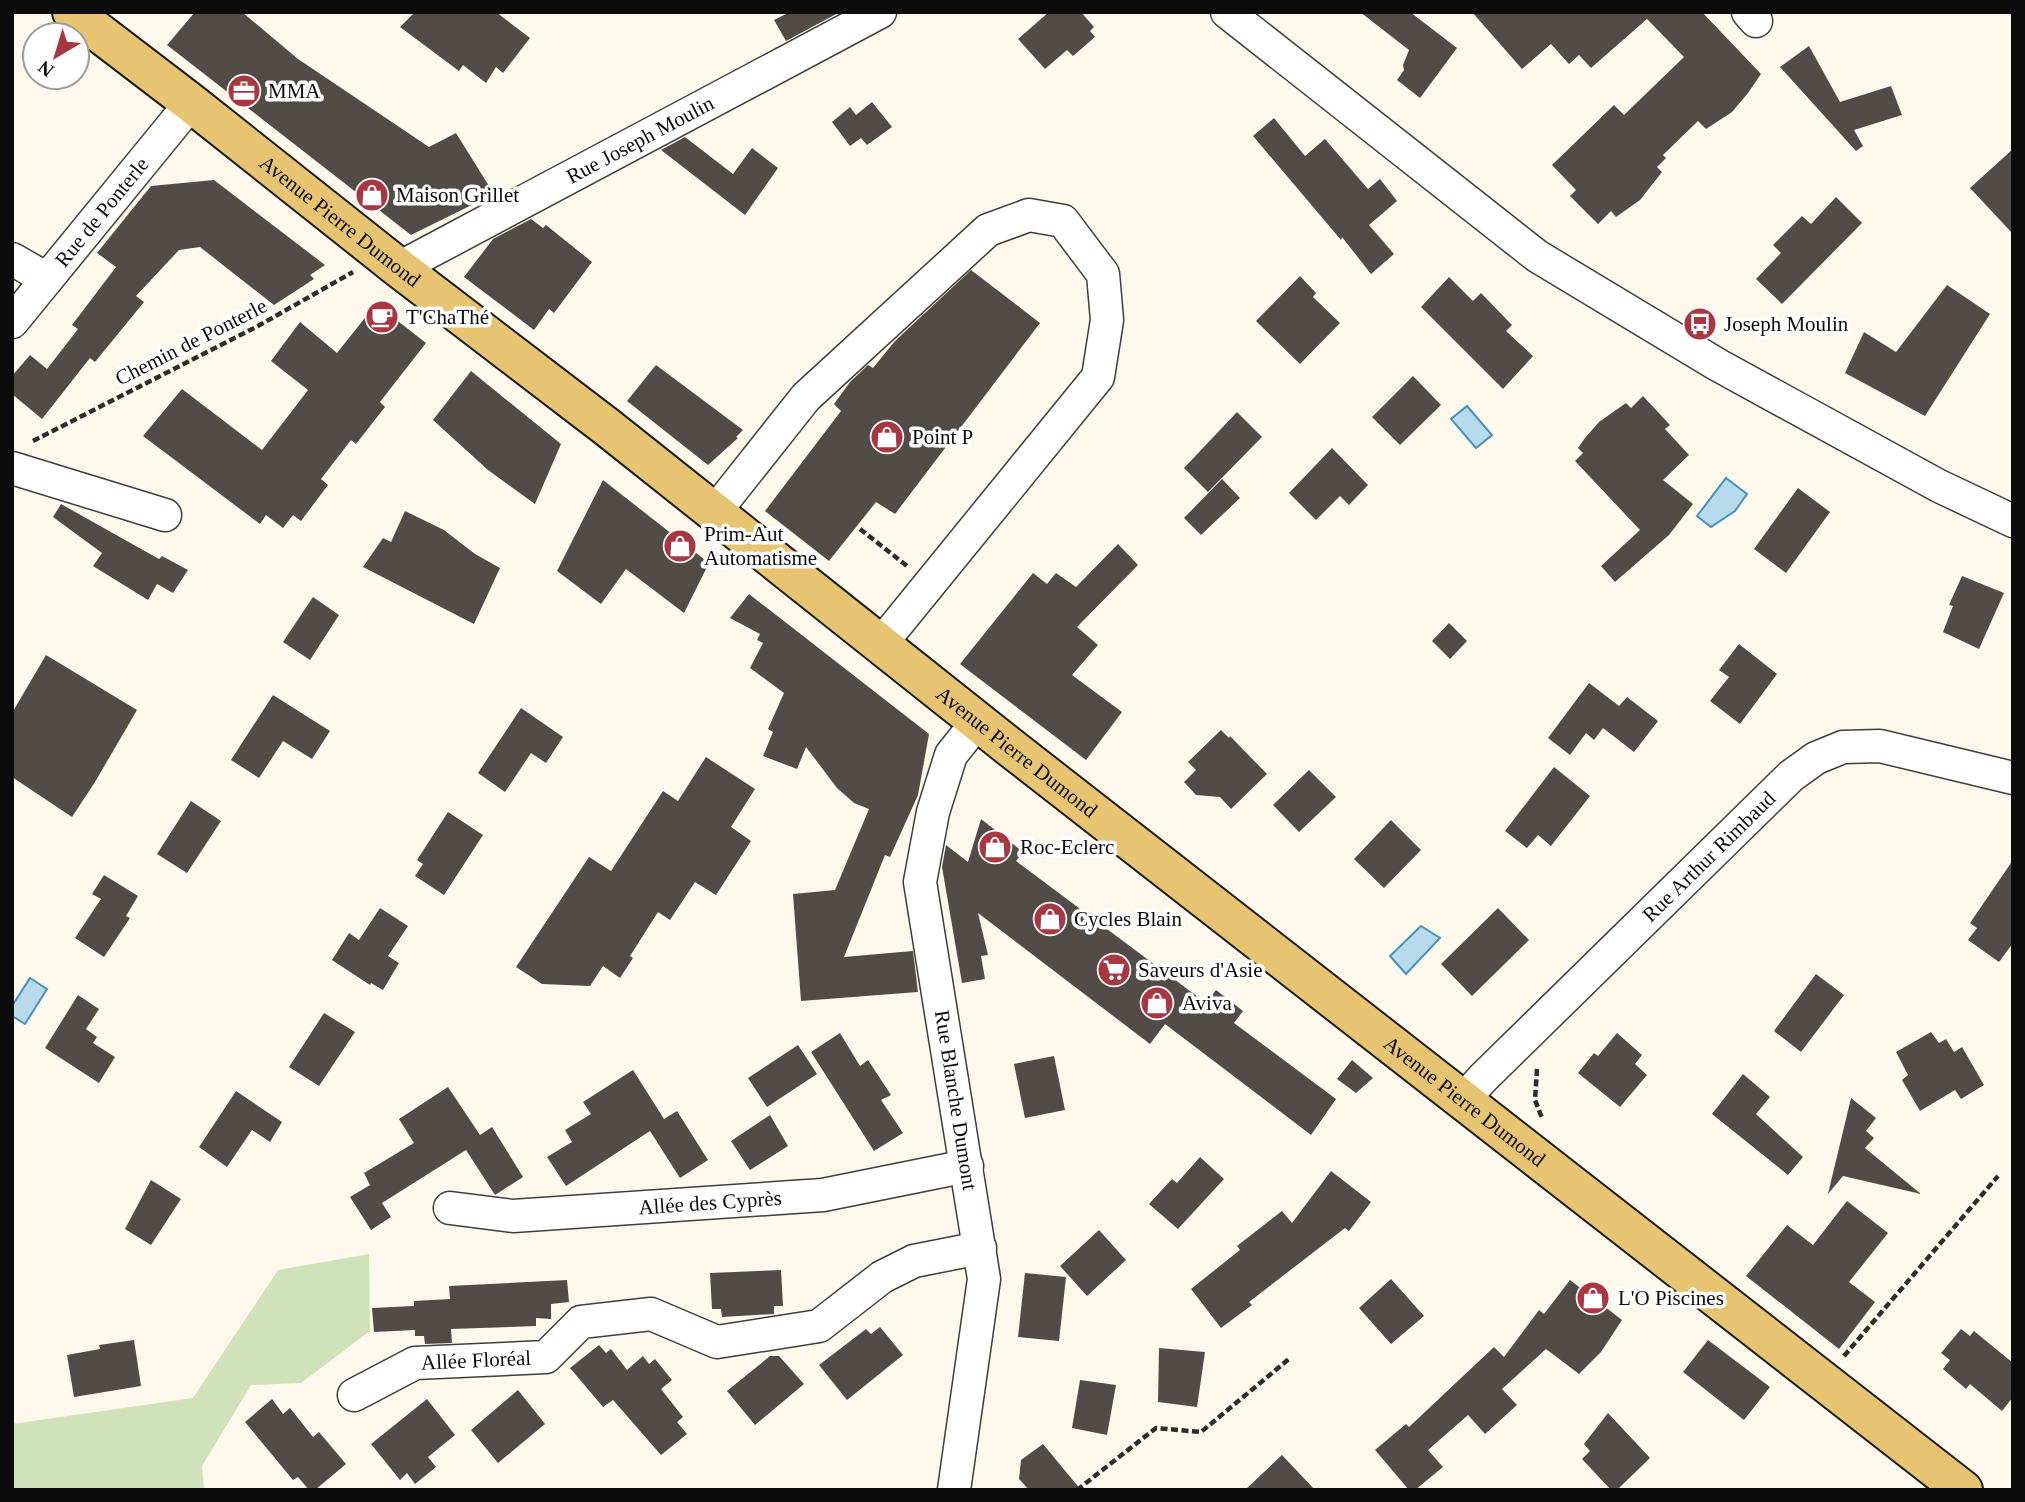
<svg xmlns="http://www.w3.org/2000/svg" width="2025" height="1502" viewBox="0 0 2025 1502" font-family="Georgia,serif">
<rect width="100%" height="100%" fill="#fcf8ec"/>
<path fill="#d1e2ba" d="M 369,1254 L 370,1331 L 301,1383 L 251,1385 L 202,1466 L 204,1490 L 12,1490 L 12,1424 L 193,1398 L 278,1270 Z"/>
<path fill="#b7dbed" stroke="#4892ba" stroke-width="2" d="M 1467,406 L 1492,435 L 1476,448 L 1451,419 Z
M 1726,478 L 1747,494 L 1735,511 L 1711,527 L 1697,516 Z
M 1421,926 L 1440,938 L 1406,974 L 1390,956 Z
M 30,978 L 47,989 L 25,1024 L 12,1016 L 12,1006 Z"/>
<path fill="#524c49" d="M 195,12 L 242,12 L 298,59 L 429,147 L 456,133 L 494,194 L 411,235 L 167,45 Z
M 415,12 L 496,12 L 530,38 L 503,73 L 496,67 L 486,83 L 463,65 L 459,71 L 400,27 Z
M 790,12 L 840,12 L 786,41 L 774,20 Z
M 1049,12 L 1081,12 L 1094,27 L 1090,31 L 1095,37 L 1073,56 L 1067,50 L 1045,69 L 1018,39 Z
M 1360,12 L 1410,12 L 1457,48 L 1420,98 L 1397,80 L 1404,70 L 1403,65 L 1409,50 Z
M 1472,12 L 1702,12 L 1761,74 L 1748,93 L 1732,112 L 1706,129 L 1698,121 L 1663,155 L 1666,158 L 1657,167 L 1662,172 L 1640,200 L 1616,217 L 1611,211 L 1598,224 L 1570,196 L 1576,190 L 1552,165 L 1614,105 L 1624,115 L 1684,57 L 1647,19 L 1591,68 L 1579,55 L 1569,64 L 1551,44 L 1522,69 Z
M 1809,46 L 1840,102 L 1891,86 L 1902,115 L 1854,130 L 1863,146 L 1856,151 L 1780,67 Z
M 872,102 L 892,127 L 867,145 L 861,138 L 850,146 L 832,122 L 850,107 L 856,115 Z
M 1274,118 L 1305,156 L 1325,139 L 1368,189 L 1380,179 L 1397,201 L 1369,225 L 1394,254 L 1371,274 L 1342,237 L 1341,240 L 1253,136 Z
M 685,137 L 733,174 L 752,148 L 778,168 L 745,215 L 661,150 Z
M 2013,149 L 2013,234 L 1970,188 Z
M 214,180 L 325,265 L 310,275 L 314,279 L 274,305 L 200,247 L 179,250 L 136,296 L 144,302 L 95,362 L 90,358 L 42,419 L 12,394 L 12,376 L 30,355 L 47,369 L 78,329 L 72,325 L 116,267 L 97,253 L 151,186 Z
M 1836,197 L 1862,223 L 1782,304 L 1756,279 L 1781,253 L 1773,245 L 1802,216 L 1811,224 Z
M 531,219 L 543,228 L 546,225 L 592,262 L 554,313 L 549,309 L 534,330 L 464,277 L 493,239 Z
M 971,270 L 1040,323 L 895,514 L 876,502 L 829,561 L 765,511 L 841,411 L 834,404 L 850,382 L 868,365 L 873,368 L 895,341 Z
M 1300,276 L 1316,293 L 1313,297 L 1340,323 L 1300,364 L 1256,321 Z
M 1449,277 L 1473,301 L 1481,293 L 1512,325 L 1506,331 L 1533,356 L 1503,389 L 1421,307 Z
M 1947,285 L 1990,314 L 1925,416 L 1845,373 L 1864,332 L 1896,352 Z
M 376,304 L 426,343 L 380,402 L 385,407 L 356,444 L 351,440 L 321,479 L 328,485 L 301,521 L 293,515 L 283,528 L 266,515 L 260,524 L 143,436 L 182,389 L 262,450 L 308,390 L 271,361 L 300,322 L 337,353 Z
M 656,365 L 743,430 L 736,437 L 738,438 L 708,465 L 627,401 Z
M 471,371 L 561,444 L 535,504 L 488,470 L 433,420 Z
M 1413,376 L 1441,405 L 1400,445 L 1372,417 Z
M 1643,396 L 1670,425 L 1665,429 L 1689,455 L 1663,480 L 1693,504 L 1669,535 L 1615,582 L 1601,566 L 1640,530 L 1575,461 L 1583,453 L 1578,448 L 1585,438 L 1599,422 L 1626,403 L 1631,408 Z
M 1237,412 L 1262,437 L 1208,492 L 1184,468 Z
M 1332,448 L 1368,485 L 1349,505 L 1340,496 L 1316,520 L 1289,493 Z
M 1222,479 L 1240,498 L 1201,535 L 1184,518 Z
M 603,480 L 709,563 L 684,613 L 626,569 L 601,604 L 557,571 Z
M 1798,488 L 1830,512 L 1786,573 L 1754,549 Z
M 61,504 L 159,559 L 162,556 L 188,570 L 173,593 L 157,584 L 148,600 L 93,566 L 102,553 L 53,517 Z
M 405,511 L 444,530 L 475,554 L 500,568 L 474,624 L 363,567 L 383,538 L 391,542 Z
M 1118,544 L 1138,565 L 1077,627 L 1098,645 L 1072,675 L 1122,712 L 1086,760 L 960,664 L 1033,573 L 1047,584 L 1056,573 L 1076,587 Z
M 1962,576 L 2004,593 L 1979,649 L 1943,632 L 1953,606 L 1949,605 Z
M 749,594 L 929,734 L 918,795 L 890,857 L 885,855 L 844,957 L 913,951 L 918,992 L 801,1001 L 793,894 L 835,890 L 869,809 L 854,803 L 837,788 L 806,747 L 797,769 L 763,756 L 773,732 L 768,729 L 784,693 L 750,668 L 763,643 L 757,640 L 760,634 L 730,618 Z
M 313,597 L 339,615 L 310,660 L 283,642 Z
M 1449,623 L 1467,641 L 1450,659 L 1432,641 Z
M 1739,644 L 1777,674 L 1740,724 L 1710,701 L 1729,677 L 1719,670 Z
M 46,655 L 137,710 L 95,782 L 72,817 L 12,777 L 12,713 Z
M 1589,683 L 1619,706 L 1627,697 L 1658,721 L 1634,752 L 1603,728 L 1594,740 L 1586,733 L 1570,755 L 1548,738 Z
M 273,695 L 330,731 L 312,759 L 283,741 L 259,778 L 231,760 Z
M 521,708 L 563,737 L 546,763 L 531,753 L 505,792 L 478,773 Z
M 1221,730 L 1229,738 L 1230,736 L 1267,774 L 1231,809 L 1220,797 L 1196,795 L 1184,782 L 1196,770 L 1188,762 Z
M 706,757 L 755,789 L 731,827 L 751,841 L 716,895 L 695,882 L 670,920 L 658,912 L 630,956 L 633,958 L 620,978 L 603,966 L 590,986 L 542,984 L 516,967 L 589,857 L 611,871 L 663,791 L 678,801 Z
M 1554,767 L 1590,796 L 1551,846 L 1538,835 L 1527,848 L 1505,831 Z
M 1309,770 L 1336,797 L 1299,832 L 1273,805 Z
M 191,801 L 221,821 L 187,873 L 157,854 Z
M 448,812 L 483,835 L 444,895 L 415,876 L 423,864 L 417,860 Z
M 981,819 L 1023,852 L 1016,861 L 1206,1003 L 1216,990 L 1243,1011 L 1234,1023 L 1336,1099 L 1311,1135 L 1165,1024 L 1150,1044 L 978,913 L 988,955 L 981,956 L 985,979 L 962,983 L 942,867 L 946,845 L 968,862 Z
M 1391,820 L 1421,850 L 1384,888 L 1354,859 Z
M 2013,860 L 2013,943 L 1999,962 L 1968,940 L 1977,928 L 1970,923 Z
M 104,875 L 138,896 L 126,916 L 130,918 L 104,957 L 75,938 L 101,899 L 92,894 Z
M 380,908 L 408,926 L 388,956 L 399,963 L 383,990 L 371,983 L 370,985 L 332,960 L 349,933 L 359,940 Z
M 1498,908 L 1529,940 L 1472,996 L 1441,964 Z
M 1816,974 L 1844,995 L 1801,1052 L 1774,1031 Z
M 78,995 L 99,1009 L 86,1029 L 97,1037 L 93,1043 L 115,1057 L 99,1083 L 45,1048 Z
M 324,1013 L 355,1032 L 319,1086 L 289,1067 Z
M 1931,1032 L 1939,1043 L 1946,1039 L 1954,1052 L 1962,1047 L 1984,1085 L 1961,1099 L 1955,1090 L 1920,1111 L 1902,1080 L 1908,1075 L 1896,1052 Z
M 840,1033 L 860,1066 L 868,1060 L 891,1095 L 881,1100 L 903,1133 L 874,1151 L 811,1052 Z
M 1617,1033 L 1642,1055 L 1635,1064 L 1647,1075 L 1620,1107 L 1578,1073 L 1594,1053 L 1598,1056 Z
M 798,1045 L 817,1074 L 767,1107 L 748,1078 Z
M 1054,1056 L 1065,1110 L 1025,1118 L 1014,1064 Z
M 1352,1060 L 1373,1078 L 1356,1093 L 1337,1079 Z
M 633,1070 L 664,1119 L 677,1111 L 708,1160 L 680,1178 L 650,1131 L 566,1186 L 547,1157 L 572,1142 L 565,1130 L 591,1114 L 583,1102 Z
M 1743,1074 L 1770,1097 L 1756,1114 L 1803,1157 L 1788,1175 L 1712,1114 Z
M 448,1087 L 480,1135 L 492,1127 L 523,1177 L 495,1195 L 466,1150 L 382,1203 L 391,1217 L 371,1230 L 350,1197 L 370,1185 L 371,1187 L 364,1173 L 414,1143 L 399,1119 Z
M 236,1091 L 282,1122 L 270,1142 L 252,1130 L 227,1167 L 199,1147 Z
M 1851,1098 L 1876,1118 L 1866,1131 L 1874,1138 L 1865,1148 L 1921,1194 L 1843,1176 L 1828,1194 Z
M 770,1115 L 788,1146 L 750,1170 L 731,1141 Z
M 1200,1157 L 1224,1179 L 1178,1229 L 1149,1204 L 1172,1179 L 1177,1183 Z
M 1331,1171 L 1371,1202 L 1349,1231 L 1345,1228 L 1249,1302 L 1252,1305 L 1221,1328 L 1191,1289 L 1240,1250 L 1237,1246 L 1282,1211 L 1292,1223 Z
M 151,1180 L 181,1199 L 151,1245 L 125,1229 Z
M 1847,1201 L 1888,1233 L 1849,1282 L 1875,1302 L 1839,1349 L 1746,1276 L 1787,1225 L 1813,1245 Z
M 1099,1230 L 1126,1260 L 1087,1296 L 1060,1266 Z
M 781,1270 L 783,1306 L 774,1306 L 774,1314 L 722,1317 L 721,1309 L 712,1309 L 710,1273 Z
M 1025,1273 L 1066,1277 L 1059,1341 L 1018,1337 Z
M 1391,1279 L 1424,1316 L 1391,1344 L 1359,1308 Z
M 567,1280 L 569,1302 L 551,1304 L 551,1319 L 536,1318 L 536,1326 L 451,1329 L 452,1343 L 425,1344 L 424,1336 L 415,1336 L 415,1330 L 374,1332 L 372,1308 L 414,1306 L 414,1301 L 450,1299 L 449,1286 Z
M 1570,1280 L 1622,1320 L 1601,1352 L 1579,1374 L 1546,1349 L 1502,1389 L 1517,1405 L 1485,1434 L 1468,1415 L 1428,1450 L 1443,1467 L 1415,1490 L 1409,1490 L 1375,1450 L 1406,1424 L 1409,1427 L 1494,1347 L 1504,1357 L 1539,1310 L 1544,1314 Z
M 880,1327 L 903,1355 L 847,1400 L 819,1365 L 866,1329 L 871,1334 Z
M 1961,1329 L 1970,1336 L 1974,1331 L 2013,1363 L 2013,1397 L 2002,1411 L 1970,1384 L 1966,1389 L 1943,1369 L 1950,1360 L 1941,1353 Z
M 134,1340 L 141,1386 L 74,1397 L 67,1355 L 100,1349 L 99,1345 Z
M 1708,1340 L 1770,1387 L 1744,1420 L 1683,1372 Z
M 599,1345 L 606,1353 L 611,1349 L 627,1370 L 643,1356 L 649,1364 L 655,1359 L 672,1380 L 661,1389 L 683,1417 L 677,1422 L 687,1434 L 661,1455 L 613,1400 L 603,1407 L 570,1368 Z
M 1159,1348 L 1205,1352 L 1197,1407 L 1158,1402 Z
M 770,1356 L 779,1356 L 804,1384 L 755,1425 L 727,1391 Z
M 1080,1380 L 1116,1385 L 1107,1435 L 1072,1428 Z
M 518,1390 L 545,1424 L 498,1463 L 471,1430 Z
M 272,1399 L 283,1414 L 290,1408 L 313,1437 L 319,1432 L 346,1464 L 315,1490 L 309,1490 L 298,1477 L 293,1480 L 245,1422 Z
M 427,1399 L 455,1435 L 428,1457 L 436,1467 L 415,1484 L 407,1473 L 400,1480 L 371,1444 Z
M 1608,1413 L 1650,1458 L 1617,1490 L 1611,1490 L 1582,1459 L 1590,1451 L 1584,1444 Z
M 1043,1444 L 1081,1490 L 1029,1490 L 1019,1479 L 1021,1460 Z
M 1282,1455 L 1315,1490 L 1245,1490 Z"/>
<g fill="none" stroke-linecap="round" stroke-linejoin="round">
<defs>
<g id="minor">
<path d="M 1227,12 L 1537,256 L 1718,365 L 1939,486 L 2013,521"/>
<path d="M 1748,12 L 1756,21"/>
<path d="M 12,259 L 47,279"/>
<path id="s1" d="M 399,268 L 880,12"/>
<path id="s2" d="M 12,322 L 191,103"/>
<path d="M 12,468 L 165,515"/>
<path d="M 714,513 L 806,397 L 988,230 L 1029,215 L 1063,221 L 1103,274 L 1107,320 L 1098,377 L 880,645"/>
<path id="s3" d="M 1463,1100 L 1483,1078 L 1791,776 L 1816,758 L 1843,747 L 1880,746 L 2013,778"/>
<path id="s4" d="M 450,1208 L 513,1216 L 823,1195 L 967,1166"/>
<path id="s5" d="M 354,1395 L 415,1363 L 546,1357 L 581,1322 L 651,1314 L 717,1342 L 819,1326 L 882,1277 L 914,1261 L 980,1248"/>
<path d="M 954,1490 L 984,1279 L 920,882 L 933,812 L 951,755 L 978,721"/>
</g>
<g id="major">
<path id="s6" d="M 72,12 L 191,103 L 399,268 L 607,427 L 1011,748 L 1963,1490"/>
</g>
</defs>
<use href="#minor" stroke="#3e3e3e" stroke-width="35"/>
<use href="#major" stroke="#1c1c1c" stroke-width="42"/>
<path stroke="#2d2d2d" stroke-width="4.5" stroke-dasharray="7 3.5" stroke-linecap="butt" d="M 33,441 L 258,326 L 353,272
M 860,529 L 907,566
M 1537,1069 L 1535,1100 L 1542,1118
M 1844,1356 L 1998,1176
M 1077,1490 L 1156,1428 L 1201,1432 L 1289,1359"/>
<use href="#minor" stroke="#fff" stroke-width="32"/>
<use href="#major" stroke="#e6c472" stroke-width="38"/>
</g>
<defs>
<symbol id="office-disc" viewBox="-11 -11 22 22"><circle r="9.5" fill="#a73742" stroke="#fff"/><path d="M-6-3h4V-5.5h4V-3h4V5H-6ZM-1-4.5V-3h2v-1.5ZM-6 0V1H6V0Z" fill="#fff"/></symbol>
<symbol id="shop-disc" viewBox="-11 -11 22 22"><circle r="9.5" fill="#a73742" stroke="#fff"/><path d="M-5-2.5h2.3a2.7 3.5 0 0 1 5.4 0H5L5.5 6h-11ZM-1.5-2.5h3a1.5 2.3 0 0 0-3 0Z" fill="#fff"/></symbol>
<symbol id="cafe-disc" viewBox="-11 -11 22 22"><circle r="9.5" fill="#a73742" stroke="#fff"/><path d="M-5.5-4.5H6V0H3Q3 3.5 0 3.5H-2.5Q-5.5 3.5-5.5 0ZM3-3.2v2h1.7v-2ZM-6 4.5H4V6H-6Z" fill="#fff"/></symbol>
<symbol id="bus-disc" viewBox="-11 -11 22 22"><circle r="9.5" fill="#a73742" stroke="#fff"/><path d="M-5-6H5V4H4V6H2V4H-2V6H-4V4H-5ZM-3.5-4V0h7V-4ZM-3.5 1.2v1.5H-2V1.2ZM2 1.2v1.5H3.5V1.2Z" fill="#fff"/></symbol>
<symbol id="supermarket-disc" viewBox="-11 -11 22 22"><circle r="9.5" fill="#a73742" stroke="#fff"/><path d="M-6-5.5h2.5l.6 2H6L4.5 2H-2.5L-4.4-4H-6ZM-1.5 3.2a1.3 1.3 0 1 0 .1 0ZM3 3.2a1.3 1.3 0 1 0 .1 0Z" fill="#fff"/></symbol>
</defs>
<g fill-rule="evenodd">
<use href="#office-disc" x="225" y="72" width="38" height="38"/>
<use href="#shop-disc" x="353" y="176" width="38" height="38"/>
<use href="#cafe-disc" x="363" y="298" width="38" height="38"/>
<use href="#bus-disc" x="1681" y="305" width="38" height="38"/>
<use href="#shop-disc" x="868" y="418" width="38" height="38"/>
<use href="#shop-disc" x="661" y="527" width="38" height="38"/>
<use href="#shop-disc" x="976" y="828" width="38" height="38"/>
<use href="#shop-disc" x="1031" y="900" width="38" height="38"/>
<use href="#supermarket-disc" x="1095" y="951" width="38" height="38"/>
<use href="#shop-disc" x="1138" y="984" width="38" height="38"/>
<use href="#shop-disc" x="1574" y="1279" width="38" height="38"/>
</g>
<g text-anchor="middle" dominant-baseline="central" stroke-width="7" stroke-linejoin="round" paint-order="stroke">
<g font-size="21" fill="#0b0b0b" stroke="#fff" text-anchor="start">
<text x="268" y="91">MMA</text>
<text x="396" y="195">Maison Grillet</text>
<text x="406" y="317">T'ChaThé</text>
<text x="1724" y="324">Joseph Moulin</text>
<text x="912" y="437">Point P</text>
<text x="704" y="534">Prim-Aut<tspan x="704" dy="24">Automatisme</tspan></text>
<text x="1020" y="847">Roc-Eclerc</text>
<text x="1074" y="919">Cycles Blain</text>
<text x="1138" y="970">Saveurs d'Asie</text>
<text x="1182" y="1003">Aviva</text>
<text x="1618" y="1298">L'O Piscines</text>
</g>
<g font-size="21" fill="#0b0b0b" stroke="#fff">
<text stroke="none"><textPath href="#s1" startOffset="273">Rue Joseph Moulin</textPath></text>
<text stroke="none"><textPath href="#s2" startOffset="142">Rue de Ponterle</textPath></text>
<text stroke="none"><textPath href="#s6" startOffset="340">Avenue Pierre Dumond</textPath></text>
<text transform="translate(191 342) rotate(-27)">Chemin de Ponterle</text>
<text stroke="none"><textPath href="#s6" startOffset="1200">Avenue Pierre Dumond</textPath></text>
<text stroke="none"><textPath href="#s3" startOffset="346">Rue Arthur Rimbaud</textPath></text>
<text transform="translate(956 1100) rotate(81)">Rue Blanche Dumont</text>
<text stroke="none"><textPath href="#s6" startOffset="1768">Avenue Pierre Dumond</textPath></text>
<text stroke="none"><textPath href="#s4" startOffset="261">Allée des Cyprès</textPath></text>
<text stroke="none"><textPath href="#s5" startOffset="130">Allée Floréal</textPath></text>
</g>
</g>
<rect width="2025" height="1502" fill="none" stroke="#0b0b0b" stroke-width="28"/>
<g transform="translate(56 56) rotate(218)"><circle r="33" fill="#ffffff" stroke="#9d9d9d" stroke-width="2"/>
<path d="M0-5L12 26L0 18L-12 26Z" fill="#a73742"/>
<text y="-10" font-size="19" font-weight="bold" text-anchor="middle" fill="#0b0b0b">N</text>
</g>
</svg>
